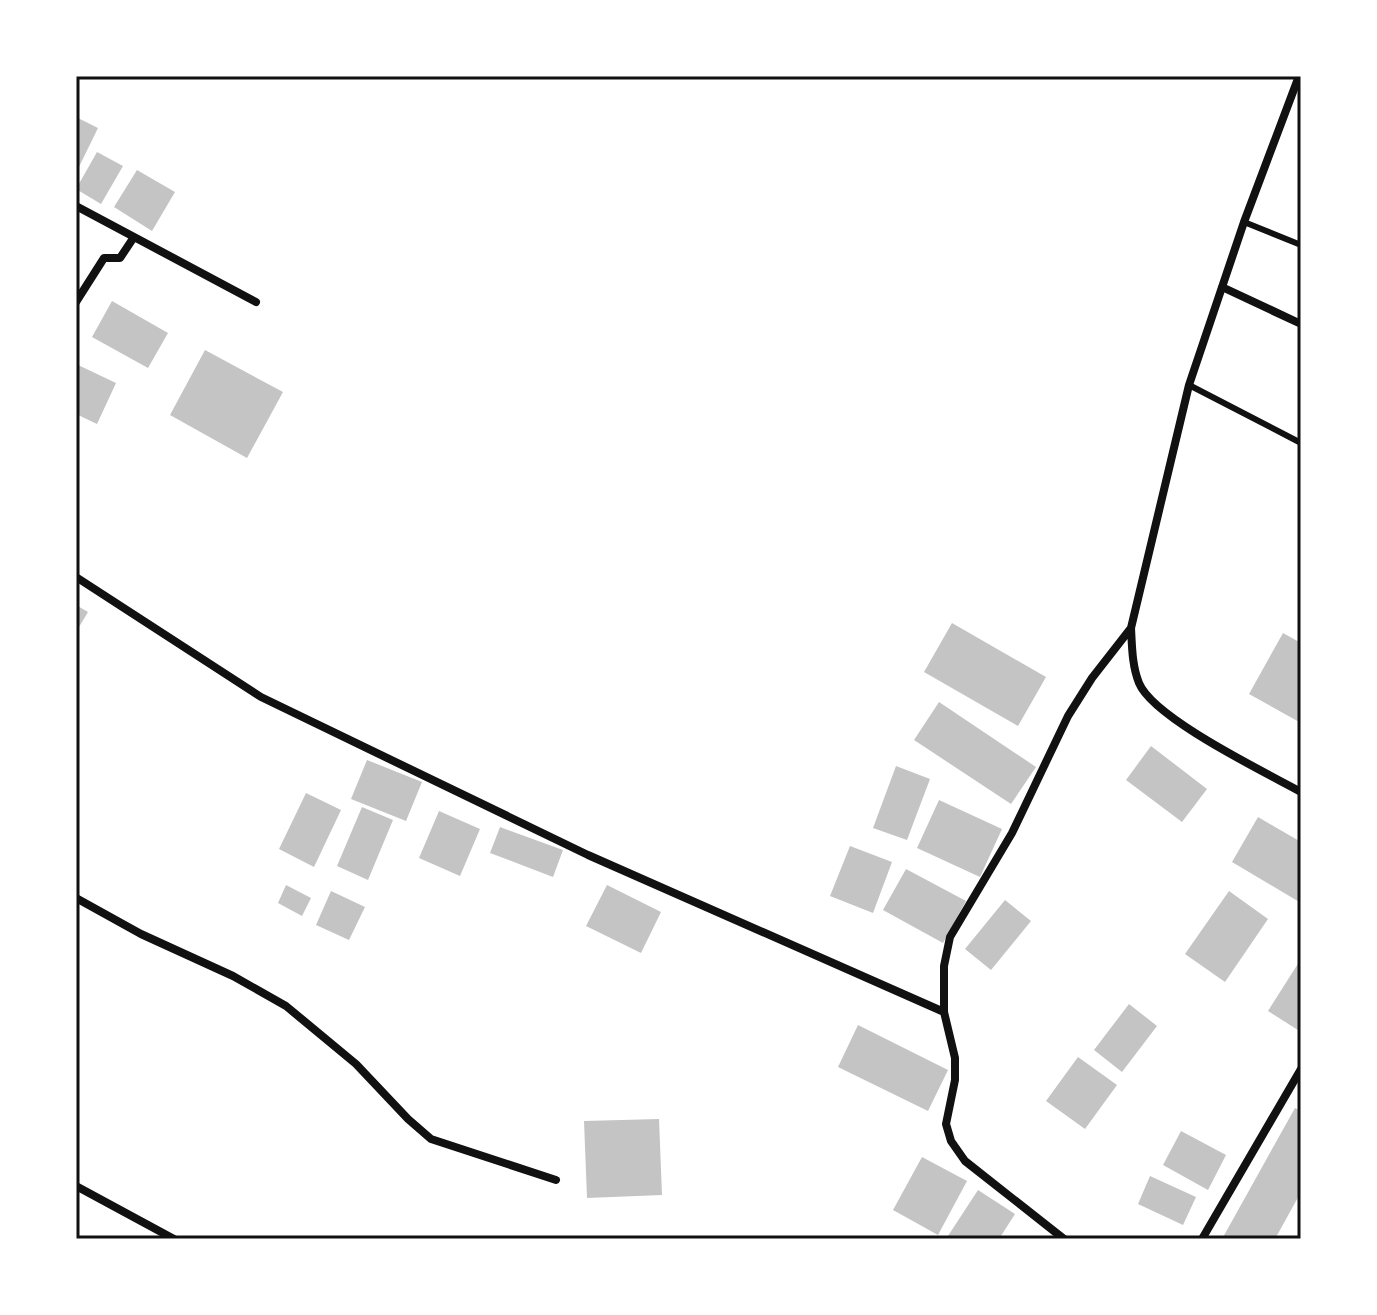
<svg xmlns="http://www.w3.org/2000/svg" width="1377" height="1315" viewBox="0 0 1377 1315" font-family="Barlow,sans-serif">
<rect width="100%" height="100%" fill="#fff"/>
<path fill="#c4c4c4" d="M 76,117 L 98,128 L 76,173 Z
M 97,152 L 123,166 L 101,204 L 76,189 Z
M 137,170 L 175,192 L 152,231 L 114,207 Z
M 112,301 L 168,333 L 148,368 L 92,337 Z
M 205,350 L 283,392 L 247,458 L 170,415 Z
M 76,364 L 116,383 L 97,424 L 76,414 Z
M 76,605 L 88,612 L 76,632 Z
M 952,623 L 1046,677 L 1018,726 L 924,672 Z
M 1283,633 L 1301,643 L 1301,723 L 1249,694 Z
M 939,702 L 1036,767 L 1011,804 L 914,740 Z
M 1151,746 L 1207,789 L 1182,822 L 1126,780 Z
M 367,760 L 422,782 L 406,821 L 351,799 Z
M 896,766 L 930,779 L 907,840 L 873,828 Z
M 306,793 L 341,810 L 314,867 L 279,849 Z
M 939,800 L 1002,829 L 980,877 L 917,848 Z
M 362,807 L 393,820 L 368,880 L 337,866 Z
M 439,811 L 480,829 L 460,876 L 419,858 Z
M 1258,817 L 1301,842 L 1301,903 L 1232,862 Z
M 500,827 L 563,850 L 553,877 L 490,853 Z
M 850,846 L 892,862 L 873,913 L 830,896 Z
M 906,869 L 966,901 L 943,943 L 883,910 Z
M 286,885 L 311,898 L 302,916 L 278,903 Z
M 607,885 L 661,912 L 641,953 L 586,926 Z
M 331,891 L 365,907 L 349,940 L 316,925 Z
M 1229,891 L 1268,919 L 1225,982 L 1185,954 Z
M 1005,900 L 1031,921 L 991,970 L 965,949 Z
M 1301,959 L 1301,1032 L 1268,1011 Z
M 1129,1004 L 1157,1026 L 1122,1072 L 1094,1050 Z
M 858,1025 L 948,1070 L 928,1111 L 838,1067 Z
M 1078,1057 L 1117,1085 L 1085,1129 L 1046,1101 Z
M 1295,1108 L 1301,1111 L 1301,1192 L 1275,1239 L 1222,1239 Z
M 659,1119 L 662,1195 L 587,1198 L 584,1121 Z
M 1181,1131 L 1226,1155 L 1208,1190 L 1163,1165 Z
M 922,1157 L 967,1181 L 938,1235 L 893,1210 Z
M 1150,1176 L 1196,1197 L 1183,1225 L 1138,1204 Z
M 978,1190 L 1015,1214 L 999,1239 L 946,1239 Z"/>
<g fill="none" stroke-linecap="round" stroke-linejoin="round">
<path stroke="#111" stroke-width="6" d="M 1244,222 L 1301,245
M 1189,385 L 1301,443"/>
<path stroke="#111" stroke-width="8" d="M 1299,76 L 1244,222 L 1189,385 L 1131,628 C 1132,646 1132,666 1139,683 C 1153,718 1265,772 1301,792
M 76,206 L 256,302
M 1222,287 L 1301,324
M 76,302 L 104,258 L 120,258 L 134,237
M 76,577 L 261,697 L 588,855 L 944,1012
M 76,898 L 141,934 L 233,976 L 286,1006 L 356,1064 L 408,1119 L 431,1139 L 556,1180
M 76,1186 L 174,1239
M 1064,1239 L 965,1161 L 951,1141 L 946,1124 L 955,1080 L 955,1058 L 944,1012 L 944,966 L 950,937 L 1012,833 L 1068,716 L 1092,678 L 1131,628
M 1202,1239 L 1301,1069"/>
</g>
<rect width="1377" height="1315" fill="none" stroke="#ffffff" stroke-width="156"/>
<rect x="78" y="78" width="1221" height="1159" fill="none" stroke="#111" stroke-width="3"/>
</svg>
